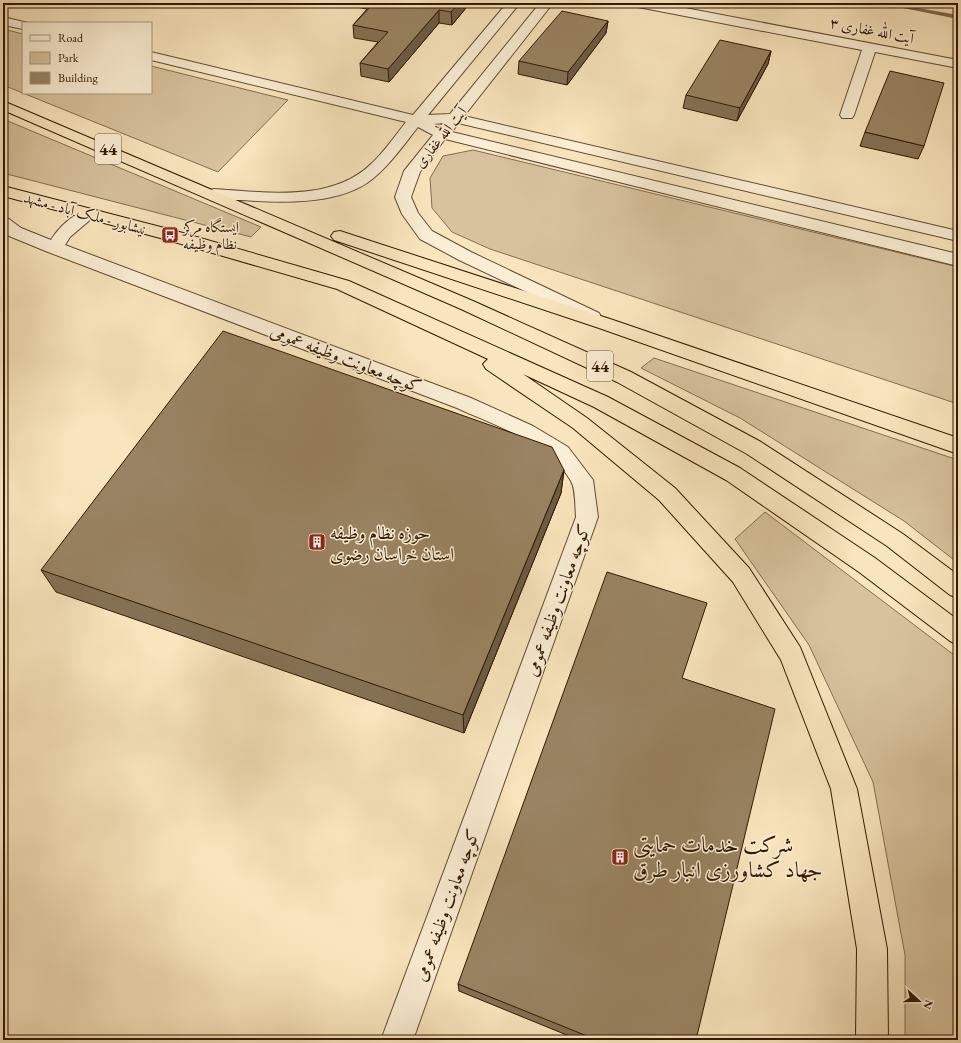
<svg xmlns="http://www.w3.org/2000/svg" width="961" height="1043" viewBox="0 0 961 1043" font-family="'EB Garamond',Amiri,serif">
<rect width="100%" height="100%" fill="#f9e5bd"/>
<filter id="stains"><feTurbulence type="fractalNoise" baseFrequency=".005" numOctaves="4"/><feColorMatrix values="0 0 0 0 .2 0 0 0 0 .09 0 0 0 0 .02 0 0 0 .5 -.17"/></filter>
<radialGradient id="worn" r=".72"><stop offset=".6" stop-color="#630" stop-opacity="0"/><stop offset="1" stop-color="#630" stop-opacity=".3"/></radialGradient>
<path fill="#d7c29d" stroke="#846d4e" d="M 3,29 L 23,34 L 23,93 L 151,93 L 151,66 L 288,100 L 218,172 L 3,85 Z
M 3,119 L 261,227 L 251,237 L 3,173 Z
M 473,150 L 958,267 L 958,404 L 490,249 L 452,232 L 432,208 L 430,178 L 443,156 Z
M 654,358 L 958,460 L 958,563 L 904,521 L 740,418 L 641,368 Z
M 765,512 L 958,658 L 958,1040 L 905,1040 L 905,955 L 873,782 L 809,645 L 735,539 Z"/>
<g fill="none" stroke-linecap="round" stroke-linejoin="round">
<path fill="#80694b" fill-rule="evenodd" d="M 878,3 L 890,3 L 958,15 L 958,19 Z"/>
<defs>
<path id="minor" d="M 507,3 L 520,3 L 428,115 L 450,114 L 540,3 L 553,3 L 464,116 L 958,231 L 958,241 L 458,123 L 452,132 L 958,254 L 958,266 L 445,139 L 420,172 L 411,197 L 418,213 L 432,231 L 471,252 L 599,313 L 601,317 L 599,321 L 592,323 L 459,260 L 420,239 L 402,214 L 395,197 L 404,171 L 433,135 L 418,127 C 402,147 387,169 367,183 C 334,205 279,203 242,200 C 231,200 219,200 208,197 L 206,194 L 208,191 L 214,189 C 264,192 331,203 371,164 C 384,152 395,136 406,122 L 151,60 L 151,52 L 413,115 ZM 443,123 L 440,127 L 434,124 Z
M 632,3 L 659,3 L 958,60 L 958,68 L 875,52 L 854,115 L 852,118 L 842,118 L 840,115 L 862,50 L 638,7 Z
M 3,17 L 28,23 L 23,23 L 23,29 L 3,25 Z
M 89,209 L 95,210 L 97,214 L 70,237 L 65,245 L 471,398 L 533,426 L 568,447 L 593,480 L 598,517 L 413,1040 L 381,1040 L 576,517 C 575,507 576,490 571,481 C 548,442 496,426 457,408 L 48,252 L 9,236 L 3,231 L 3,218 L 9,219 L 21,228 L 51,240 C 59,227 74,213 89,209 Z"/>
<path id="highway" d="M 3,101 L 473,301 L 631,372 L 761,442 L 903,534 L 958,575 L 958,598 L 950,595 L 887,546 L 747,454 L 617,382 L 461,309 L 3,110 Z
M 3,186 L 176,231 L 349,281 L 608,397 L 740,468 L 875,558 L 958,620 L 958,645 L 950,641 L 859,572 L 726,480 L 594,407 L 523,374 L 587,418 L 675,488 L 749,568 L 800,647 L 857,789 L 887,949 L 888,1040 L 856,1040 L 857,949 L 831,789 L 781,660 L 733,582 L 659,500 L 573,428 L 486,369 L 483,364 L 488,359 L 337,289 L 164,239 L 3,196 Z
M 340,231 L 613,320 L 958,438 L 958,454 L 599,328 L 334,240 L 331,236 L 334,232 Z"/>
</defs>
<use href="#minor" stroke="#624b2f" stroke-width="2"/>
<use href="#highway" stroke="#301800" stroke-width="2"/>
<use href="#minor" fill="#fbeed4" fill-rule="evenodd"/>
<use href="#highway" fill="#f9e5bd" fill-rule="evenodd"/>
</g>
<path fill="#847154" stroke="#301800" d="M 335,3 L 470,3 L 452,25 L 439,23 L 389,82 L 361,76 L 360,63 L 378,42 L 354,38 L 353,25 L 367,9 Z
M 608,21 L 606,33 L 567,85 L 518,74 L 519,61 Z
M 771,51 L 768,64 L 737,121 L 683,108 L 686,95 Z
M 865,132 L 924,146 L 918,159 L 860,146 Z
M 564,470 L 561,493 L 464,733 L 56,592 L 41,570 Z
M 682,678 L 696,1040 L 579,1040 L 459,991 L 458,984 Z"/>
<path fill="#6b5c45" stroke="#301800" d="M 459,3 L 470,3 L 452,25 L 451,12 Z
M 439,10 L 439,23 L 389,82 L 388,69 Z
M 608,21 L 606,33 L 567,85 L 568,72 Z
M 771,51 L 768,64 L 737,121 L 740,108 Z
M 564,470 L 561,493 L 464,733 L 463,715 Z"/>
<path fill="#998362" stroke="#301800" d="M 374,3 L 459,3 L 451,12 L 439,10 L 388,69 L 360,63 L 388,32 L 353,25 Z
M 562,11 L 608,21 L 568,72 L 519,61 Z
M 720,40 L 771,51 L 740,108 L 686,95 Z
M 890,71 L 944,83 L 924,146 L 865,132 Z
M 223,331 L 552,447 L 564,470 L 463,715 L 41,570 Z
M 607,572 L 707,603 L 682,678 L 775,709 L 696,1040 L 597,1040 L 458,984 Z"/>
<defs>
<symbol id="bus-square" viewBox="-11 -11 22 22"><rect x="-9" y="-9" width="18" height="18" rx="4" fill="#8f2418" stroke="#fbeed4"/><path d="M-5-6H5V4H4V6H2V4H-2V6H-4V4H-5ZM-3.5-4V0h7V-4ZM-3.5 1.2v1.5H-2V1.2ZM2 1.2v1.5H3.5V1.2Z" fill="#fff"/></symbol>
<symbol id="building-square" viewBox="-11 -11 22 22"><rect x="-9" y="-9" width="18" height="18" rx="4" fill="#8f2418" stroke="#fbeed4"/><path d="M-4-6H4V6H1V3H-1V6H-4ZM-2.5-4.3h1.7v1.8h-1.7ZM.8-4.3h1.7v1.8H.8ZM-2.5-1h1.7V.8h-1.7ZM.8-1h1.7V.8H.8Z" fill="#fff"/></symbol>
</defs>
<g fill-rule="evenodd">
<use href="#bus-square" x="160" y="225" width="20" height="20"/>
<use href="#building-square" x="307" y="532" width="20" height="20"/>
<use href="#building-square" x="610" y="847" width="20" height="20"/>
</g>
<g text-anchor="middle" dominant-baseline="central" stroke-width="3" stroke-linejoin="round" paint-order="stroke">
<g font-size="15" fill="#301800" stroke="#fbeed4">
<text transform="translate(872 30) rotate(11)">آیت الله غفاری ۳</text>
<text transform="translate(440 137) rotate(-51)">آیت الله غفاری</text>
<text transform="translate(85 213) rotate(15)">نیشابور - ملک آباد - مشهد</text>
</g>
<g font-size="15" fill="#301800" stroke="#fbeed4" text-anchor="start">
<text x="183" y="226">ایستگاه مرکز<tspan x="183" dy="17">نظام وظیفه</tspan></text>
</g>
<g fill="#fbeed4" stroke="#6d5840" stroke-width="1">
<rect x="95" y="134" width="26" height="30" rx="3"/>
<rect x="587" y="351" width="26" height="30" rx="3"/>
</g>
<g font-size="17" font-weight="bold" fill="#301800">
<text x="108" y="149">44</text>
<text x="600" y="366">44</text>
</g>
<g font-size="18" fill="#301800" stroke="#fbeed4">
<text transform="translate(346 358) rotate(21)">کوچه معاونت وظیفه عمومی</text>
<text transform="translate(557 600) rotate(-70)">کوچه معاونت وظیفه عمومی</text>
<text transform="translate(446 905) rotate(-70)">کوچه معاونت وظیفه عمومی</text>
</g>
<g font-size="18" fill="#301800" stroke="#fbeed4" text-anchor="start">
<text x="330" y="532">حوزه نظام وظیفه<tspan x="330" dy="21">استان خراسان رضوی</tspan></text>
</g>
<g font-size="22" fill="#301800" stroke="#fbeed4" text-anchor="start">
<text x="633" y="844">شرکت خدمات حمایتی<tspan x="633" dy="25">جهاد کشاورزی انبار طرق</tspan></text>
</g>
</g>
<rect width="961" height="1043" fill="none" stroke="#f9e5bd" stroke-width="16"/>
<rect x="4" y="4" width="953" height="1035" fill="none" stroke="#301800" stroke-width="2"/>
<rect x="8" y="8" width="945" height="1027" fill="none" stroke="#301800"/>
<rect x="22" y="22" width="130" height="72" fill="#fbeed4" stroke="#aa987f"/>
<rect x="30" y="35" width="20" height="6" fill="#fbeed4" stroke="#aa987f"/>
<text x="58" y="42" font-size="12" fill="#301800">Road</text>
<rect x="30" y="52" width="20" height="12" fill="#d7c29d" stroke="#aa987f"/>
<text x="58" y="62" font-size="12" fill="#301800">Park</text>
<rect x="30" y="72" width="20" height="12" fill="#998362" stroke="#aa987f"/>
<text x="58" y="82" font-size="12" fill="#301800">Building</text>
<g transform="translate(919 1001) rotate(111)" stroke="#fbeed4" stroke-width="3" paint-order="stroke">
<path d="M0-3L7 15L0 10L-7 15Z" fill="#301800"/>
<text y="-6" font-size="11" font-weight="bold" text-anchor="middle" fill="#301800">N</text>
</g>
<rect width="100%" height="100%" filter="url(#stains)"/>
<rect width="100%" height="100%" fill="url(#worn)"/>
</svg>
